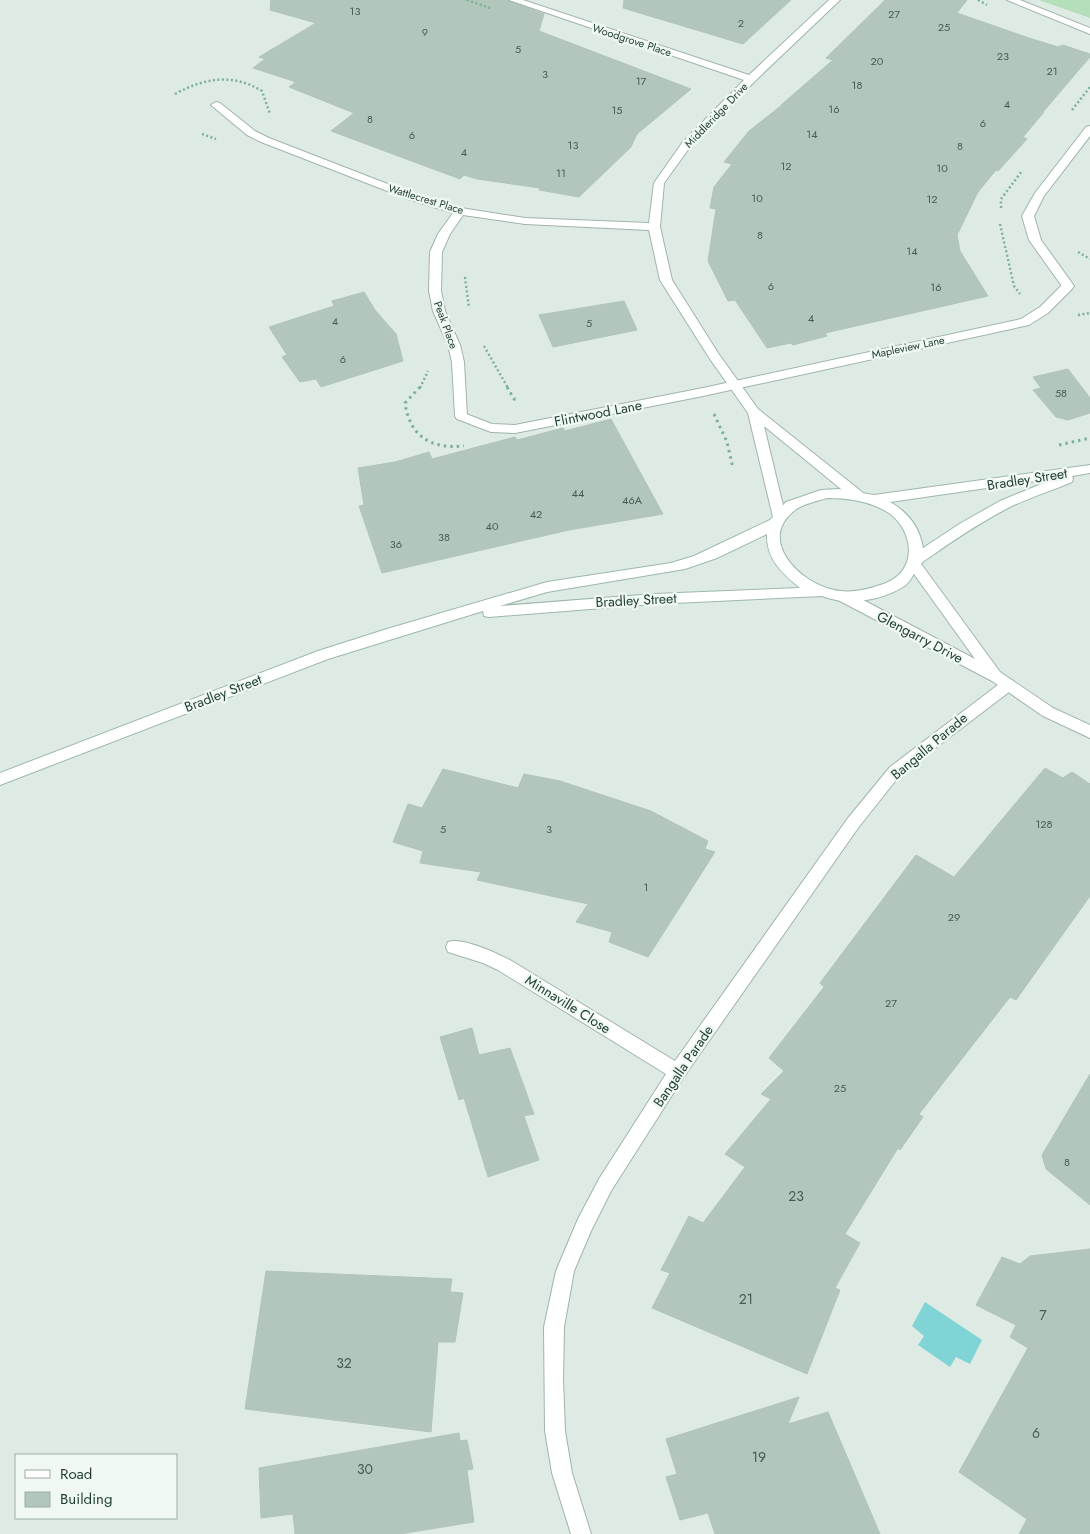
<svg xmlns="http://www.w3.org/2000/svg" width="1090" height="1534" viewBox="0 0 1090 1534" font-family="Jost,sans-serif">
<rect width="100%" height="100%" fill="#deebe4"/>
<path fill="#b5deba" d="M 1039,0 L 1090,0 L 1090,18 Z"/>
<path fill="#81d4d5" d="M 925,1302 L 982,1340 L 970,1364 L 956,1357 L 950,1367 L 918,1345 L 924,1336 L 912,1326 Z"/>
<path fill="#b3c6bc" stroke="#b0c5ba" d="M 271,0 L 507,0 L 544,14 L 539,31 L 691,89 L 637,134 L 631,147 L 579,197 L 539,190 L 540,188 L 477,179 L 464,175 L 460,179 L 331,131 L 354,113 L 289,87 L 296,82 L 253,68 L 265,59 L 259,57 L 316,23 L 270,10 Z
M 624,0 L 791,0 L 743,44 L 623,8 Z
M 885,0 L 967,0 L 957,13 L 1029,38 L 1058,47 L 1063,45 L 1090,54 L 1090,57 L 1043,112 L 1044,112 L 1023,137 L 1027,139 L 998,171 L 996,170 L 978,192 L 957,235 L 960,251 L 988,296 L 825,333 L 827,336 L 793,345 L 791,343 L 767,348 L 735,300 L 728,301 L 708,261 L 716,209 L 710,208 L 714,187 L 732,164 L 724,162 L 749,131 L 782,105 L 781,105 L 833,60 L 826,58 Z
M 364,292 L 375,310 L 396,334 L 403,361 L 321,387 L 316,379 L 300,382 L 282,357 L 287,355 L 269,327 L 334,306 L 332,301 Z
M 624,301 L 637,330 L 553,347 L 539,315 Z
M 1068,369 L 1090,398 L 1090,413 L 1068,420 L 1056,417 L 1033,390 L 1041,388 L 1033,377 Z
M 611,419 L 663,514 L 569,530 L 382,573 L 359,506 L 364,505 L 358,468 L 395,462 L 429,452 L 432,459 L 515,437 L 517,440 L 563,428 L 565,431 Z
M 1045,768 L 1063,778 L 1072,772 L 1090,784 L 1090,896 L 1016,1000 L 1010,997 L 919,1114 L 923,1117 L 900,1150 L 898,1148 L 845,1234 L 860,1243 L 835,1288 L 840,1290 L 807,1374 L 652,1308 L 670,1273 L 661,1270 L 689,1216 L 703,1223 L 745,1167 L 725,1154 L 771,1099 L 761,1094 L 784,1071 L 769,1058 L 824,987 L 820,983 L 916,855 L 954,877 Z
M 443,769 L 518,788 L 524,774 L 560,781 L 651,811 L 708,841 L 705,849 L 715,852 L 648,957 L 609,942 L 612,932 L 576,922 L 588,904 L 477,880 L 481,872 L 420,863 L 423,851 L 393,842 L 408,804 L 422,808 Z
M 472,1028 L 479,1055 L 510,1048 L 534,1114 L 524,1116 L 539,1160 L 488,1177 L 464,1098 L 459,1100 L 440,1037 Z
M 1090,1074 L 1090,1205 L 1046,1169 L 1042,1155 Z
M 1090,1249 L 1090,1534 L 1019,1534 L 1027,1519 L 959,1472 L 1028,1348 L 1010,1337 L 1016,1325 L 976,1305 L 1002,1257 L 1020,1264 L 1030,1256 Z
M 266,1271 L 452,1279 L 450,1292 L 463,1293 L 455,1342 L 438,1342 L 431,1432 L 245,1409 Z
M 799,1397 L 788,1424 L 828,1412 L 880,1534 L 715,1534 L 708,1513 L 680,1520 L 666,1477 L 677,1474 L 666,1439 Z
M 459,1433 L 460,1441 L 467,1440 L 473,1469 L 467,1470 L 474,1522 L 400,1534 L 295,1534 L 293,1514 L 261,1518 L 259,1468 Z"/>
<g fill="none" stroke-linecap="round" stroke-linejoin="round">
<defs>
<path id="service" d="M 1068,282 L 1074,286 L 1072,289 L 1048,313 L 1029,325 L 703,396 L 515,433 L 491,432 L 457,419 L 455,416 L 461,412 L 492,424 L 515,425 L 703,388 L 1021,319 L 1040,307 L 1064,283 Z"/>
<path id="minor" d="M 509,0 L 523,0 L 749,75 L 829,0 L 840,0 L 755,81 L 690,147 L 664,183 L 660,227 L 672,280 L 718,353 L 758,409 L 862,492 L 864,495 L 862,498 L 852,498 L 764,426 L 786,518 L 784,521 L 774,521 L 748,413 L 710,359 L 660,280 L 649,230 L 525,224 L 463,215 L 450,234 L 442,252 L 441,291 L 445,311 L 460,345 L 464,362 L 467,416 L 461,420 L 457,419 L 455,416 L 452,362 L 448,345 L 433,311 L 429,291 L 430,252 L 438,234 L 453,213 L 408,199 L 261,142 L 247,135 L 211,105 L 216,102 L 220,103 L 255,131 L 269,138 L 416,195 L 461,208 L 525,218 L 649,223 L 654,183 L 682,143 L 744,80 Z
M 1007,0 L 1020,0 L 1090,28 L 1090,34 Z
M 1090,126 L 1090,136 L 1044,196 L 1034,216 L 1041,240 L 1074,286 L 1068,290 L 1064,289 L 1029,240 L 1022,216 L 1035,193 L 1086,127 Z
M 1008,679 L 1013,681 L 1015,685 L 1013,689 L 900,775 L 858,828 L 683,1078 L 611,1191 L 591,1231 L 574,1271 L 564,1327 L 563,1379 L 565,1431 L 572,1473 L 591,1534 L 571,1534 L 552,1473 L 545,1431 L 544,1327 L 556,1271 L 578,1219 L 599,1179 L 666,1074 L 498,970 L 483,963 L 448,952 L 446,947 L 448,942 C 462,937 496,953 510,960 L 675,1061 L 848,818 L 890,767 L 1003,681 Z"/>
<path id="tertiary" d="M 914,559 L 919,561 L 1000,672 L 1053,708 L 1090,725 L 1090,738 L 1043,716 L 992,681 L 838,600 L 836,596 L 838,592 L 848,592 L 975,659 L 909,567 L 907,564 L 909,561 Z"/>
<path id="secondary" d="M 1090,465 L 1090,473 L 1072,476 L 1073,479 L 1072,482 C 1051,491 1028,498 1008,508 C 979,523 951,542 924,561 C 915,567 913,581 903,587 C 880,601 847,606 822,596 L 654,604 L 489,617 L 484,616 L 483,611 L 328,659 L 0,785 L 0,773 L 318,651 L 387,629 L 547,582 L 671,563 L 694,556 L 770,520 L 786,502 L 821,490 L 839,489 L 874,495 ZM 1056,478 L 1000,501 L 961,523 L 923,548 C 920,528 908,512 890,502 ZM 827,498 C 848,498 870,501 889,513 C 914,531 918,570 886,583 C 869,589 852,594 834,590 C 800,583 756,540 795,510 C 803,504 817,501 827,498 ZM 767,534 C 766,559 782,573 800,588 L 654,594 L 500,606 L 547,592 L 685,569 L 717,558 Z"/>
</defs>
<use href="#service" stroke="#a1b3aa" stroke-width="2"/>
<use href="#minor" stroke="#a1b3aa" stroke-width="2"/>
<use href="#tertiary" stroke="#a1b3aa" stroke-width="2"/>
<use href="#secondary" stroke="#9cb8aa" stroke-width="2"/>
<path stroke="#7cb199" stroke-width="2.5" stroke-dasharray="2 2.5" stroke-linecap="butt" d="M 467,0 L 490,8
M 978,0 L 987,5
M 175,94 C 204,78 233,73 262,91 L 270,114
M 1072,110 L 1090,87
M 202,134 L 216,139
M 1001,208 L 1001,199 L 1022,171
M 1000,224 L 1014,286 L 1020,294
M 1078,252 L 1090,259
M 465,277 L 469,308
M 1078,315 L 1090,313
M 484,346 L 508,388
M 420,388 L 428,371"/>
<path stroke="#7cb199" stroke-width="3" stroke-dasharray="2.5 4" stroke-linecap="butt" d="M 420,387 L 405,403 C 410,437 431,449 464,446
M 507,387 L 514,399 L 519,400
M 714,414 L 727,442 L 733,468
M 1059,445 L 1090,438"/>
<use href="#service" fill="#fff" fill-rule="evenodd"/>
<use href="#minor" fill="#fff" fill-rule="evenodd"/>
<use href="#tertiary" fill="#fff" fill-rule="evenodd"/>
<use href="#secondary" fill="#fff" fill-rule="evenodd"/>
</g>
<g text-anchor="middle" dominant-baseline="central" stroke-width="4.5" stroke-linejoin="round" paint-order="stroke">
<g font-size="11" fill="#435e53">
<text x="355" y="11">13</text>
<text x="894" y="14">27</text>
<text x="741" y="23">2</text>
<text x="944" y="27">25</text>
<text x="425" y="32">9</text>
<text x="518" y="49">5</text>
<text x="1003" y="56">23</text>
<text x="877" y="61">20</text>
<text x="1052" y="71">21</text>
<text x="545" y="74">3</text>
<text x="641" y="81">17</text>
<text x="857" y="85">18</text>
<text x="1007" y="104">4</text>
<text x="834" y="109">16</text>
<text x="617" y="110">15</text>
<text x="370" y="119">8</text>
<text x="983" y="123">6</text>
<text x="812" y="134">14</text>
<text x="412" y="135">6</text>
<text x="573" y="145">13</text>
<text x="960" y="146">8</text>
<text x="464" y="152">4</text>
<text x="786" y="166">12</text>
<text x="942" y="168">10</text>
<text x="561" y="173">11</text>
<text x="757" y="198">10</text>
<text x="932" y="199">12</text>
<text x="760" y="235">8</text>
<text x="912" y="251">14</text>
<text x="771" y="286">6</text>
<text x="936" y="287">16</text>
<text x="811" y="318">4</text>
<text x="335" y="321">4</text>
<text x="589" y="323">5</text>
<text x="343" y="359">6</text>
<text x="1061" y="393">58</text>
<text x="578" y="493">44</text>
<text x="632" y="500">46A</text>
<text x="536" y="514">42</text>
<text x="492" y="526">40</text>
<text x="444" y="537">38</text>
<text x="396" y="544">36</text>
<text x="1044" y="824">128</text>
<text x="443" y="829">5</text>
<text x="549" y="829">3</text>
<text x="646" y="887">1</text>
<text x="954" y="917">29</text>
<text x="891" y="1003">27</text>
<text x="840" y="1088">25</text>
<text x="1067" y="1162">8</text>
</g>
<g font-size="11" fill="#1e3c30" stroke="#eff8f2">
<text transform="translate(632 40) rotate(18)">Woodgrove Place</text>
<text transform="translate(716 115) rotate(-46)">Middleridge Drive</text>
<text transform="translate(426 199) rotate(17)">Wattlecrest Place</text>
<text transform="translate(446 325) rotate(70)">Peak Place</text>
<text transform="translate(908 347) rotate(-12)">Mapleview Lane</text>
</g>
<g font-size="14" fill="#1e3c30" stroke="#eff8f2">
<text transform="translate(598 413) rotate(-11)">Flintwood Lane</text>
<text transform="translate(1027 479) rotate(-9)">Bradley Street</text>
<text transform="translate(636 600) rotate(-3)">Bradley Street</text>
<text transform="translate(920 637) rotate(28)">Glengarry Drive</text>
<text transform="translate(223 693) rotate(-21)">Bradley Street</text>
<text transform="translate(929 746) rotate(-40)">Bangalla Parade</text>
<text transform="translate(568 1004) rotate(32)">Minnaville Close</text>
<text transform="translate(683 1066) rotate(-56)">Bangalla Parade</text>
</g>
<g font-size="14" fill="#435e53">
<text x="796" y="1196">23</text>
<text x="746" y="1299">21</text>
<text x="1043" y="1315">7</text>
<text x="344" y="1363">32</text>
<text x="1036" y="1433">6</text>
<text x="759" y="1457">19</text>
<text x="365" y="1469">30</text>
</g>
</g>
<rect x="15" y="1454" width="162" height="65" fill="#eff8f2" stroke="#9bada4"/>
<rect x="25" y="1470" width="25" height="8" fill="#ffffff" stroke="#9bada4"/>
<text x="60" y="1479" font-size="15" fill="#1e3c30">Road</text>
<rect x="25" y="1492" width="25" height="15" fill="#b3c6bc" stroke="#9bada4"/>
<text x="60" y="1504" font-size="15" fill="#1e3c30">Building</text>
</svg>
